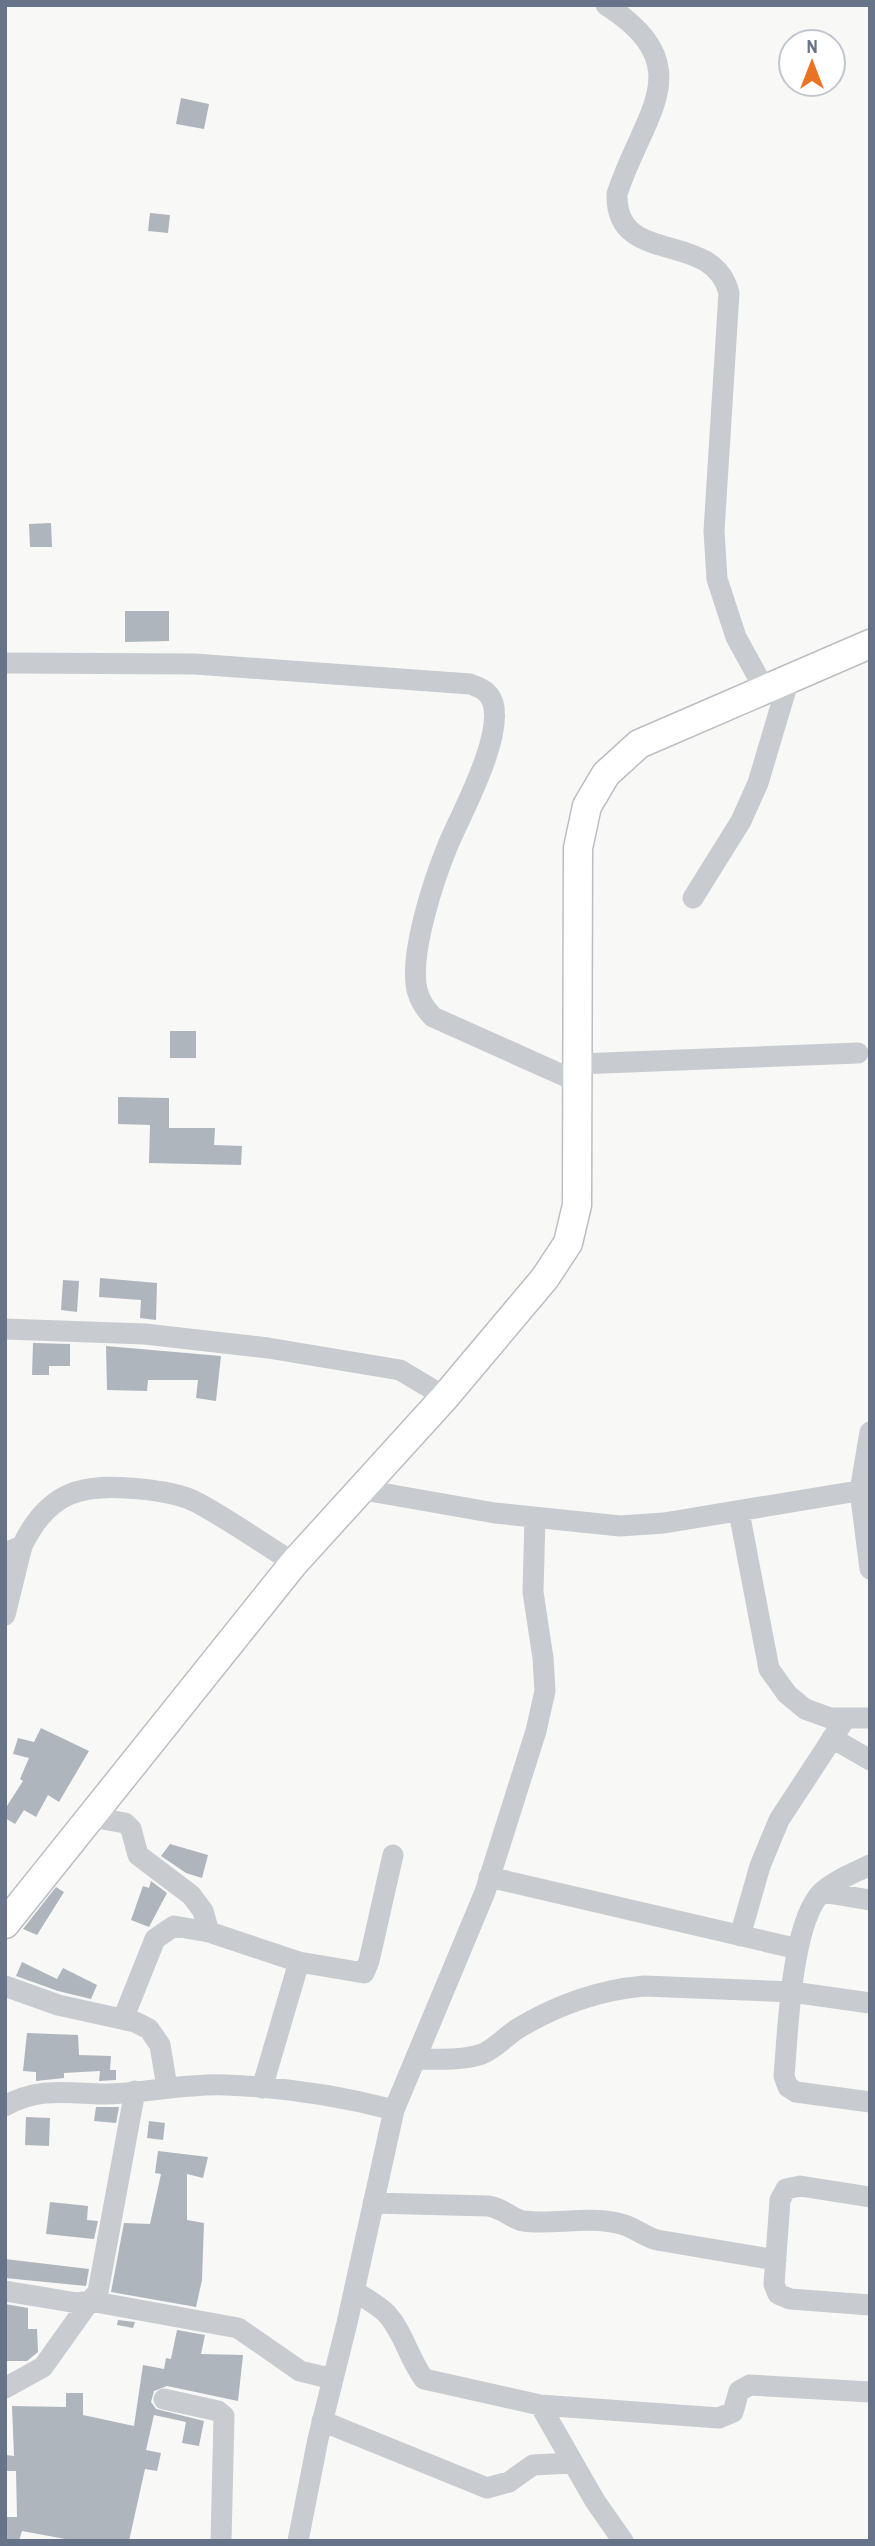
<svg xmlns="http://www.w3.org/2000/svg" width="875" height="2546" viewBox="0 0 875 2546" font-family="'Archivo Narrow',sans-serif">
<rect width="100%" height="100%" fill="#f8f8f6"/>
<path fill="#afb5bd" d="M 181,98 L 209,104 L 204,129 L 176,124 Z
M 150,213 L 170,215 L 168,233 L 148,231 Z
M 51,523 L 52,547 L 30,547 L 29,524 Z
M 125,611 L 169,611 L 169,641 L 125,642 Z
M 170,1031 L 196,1031 L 196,1058 L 170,1058 Z
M 118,1097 L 169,1098 L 169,1128 L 215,1128 L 214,1145 L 242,1146 L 241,1165 L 149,1163 L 150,1125 L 118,1124 Z
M 100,1278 L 157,1283 L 156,1320 L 140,1318 L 141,1300 L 99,1297 Z
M 63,1280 L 79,1281 L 77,1312 L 61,1310 Z
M 33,1343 L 70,1344 L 70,1366 L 49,1366 L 49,1375 L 32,1375 Z
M 106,1346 L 221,1356 L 216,1401 L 196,1398 L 198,1380 L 148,1380 L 147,1391 L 107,1390 Z
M 41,1728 L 89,1751 L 59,1802 L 48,1795 L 36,1817 L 24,1810 L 15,1824 L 5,1818 L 5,1809 L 23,1781 L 20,1779 L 29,1758 L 13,1754 L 18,1738 L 34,1742 Z
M 170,1844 L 208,1855 L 202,1878 L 186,1873 L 161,1856 Z
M 151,1881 L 167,1893 L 149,1927 L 131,1920 L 143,1886 L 149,1888 Z
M 56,1887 L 64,1892 L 37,1935 L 23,1929 Z
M 22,1962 L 57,1979 L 63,1968 L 97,1985 L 91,1999 L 58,1991 L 16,1976 Z
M 27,2033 L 78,2035 L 79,2055 L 111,2056 L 110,2070 L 116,2070 L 116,2080 L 99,2081 L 100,2071 L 64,2073 L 64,2078 L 36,2081 L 36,2072 L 23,2071 Z
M 96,2107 L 119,2107 L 116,2123 L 94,2121 Z
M 26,2117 L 50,2118 L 49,2146 L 25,2145 Z
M 149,2121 L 165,2123 L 163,2140 L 147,2138 Z
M 158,2151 L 208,2157 L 203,2178 L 187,2174 L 187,2220 L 204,2223 L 202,2280 L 196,2307 L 111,2292 L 124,2223 L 150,2224 L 161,2174 L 155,2173 Z
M 50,2202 L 88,2206 L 87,2220 L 98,2221 L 94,2239 L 46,2234 Z
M 5,2259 L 89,2269 L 86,2286 L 5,2278 Z
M 5,2304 L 28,2308 L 28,2329 L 37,2329 L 38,2352 L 27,2361 L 5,2361 Z
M 118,2320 L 135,2322 L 133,2328 L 117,2325 Z
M 177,2330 L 205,2335 L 201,2354 L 243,2355 L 238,2401 L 167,2386 L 154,2391 L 151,2402 L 156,2409 L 204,2421 L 199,2446 L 182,2443 L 186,2422 L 154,2415 L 146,2450 L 161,2453 L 157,2471 L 145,2469 L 129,2541 L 76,2541 L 22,2531 L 19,2541 L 7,2541 L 7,2517 L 17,2517 L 16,2471 L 6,2471 L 6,2455 L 14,2456 L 12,2406 L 66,2407 L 66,2393 L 83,2393 L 83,2415 L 134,2426 L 143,2365 L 164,2369 L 166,2358 L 171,2359 Z"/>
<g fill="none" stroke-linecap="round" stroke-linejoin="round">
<defs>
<path id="secondary" d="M 5,1924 L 294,1563 L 445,1397 L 545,1278 L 568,1243 L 577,1205 L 578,848 L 587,806 L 606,774 L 639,744 L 870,644"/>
</defs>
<use href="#secondary" stroke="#babec4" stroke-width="31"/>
<path stroke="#c8cbcf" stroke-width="21" d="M 606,5 C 702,67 643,113 617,194 C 615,268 713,228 729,293 L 714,531 L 717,579 L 736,637 L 765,690
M 5,663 L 195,664 L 470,684 C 481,688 489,691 493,703 C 503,738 462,812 448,845 C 434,879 409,954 417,990 C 420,1001 425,1009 433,1017 L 578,1082
M 693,898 L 741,821 L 758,783 L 789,679
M 578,1064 L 858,1053
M 5,1329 L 145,1334 L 268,1348 L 400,1370 L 445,1397
M 870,1432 L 860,1491 L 870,1569
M 358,1489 L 495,1513 L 620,1526 L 664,1523 L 870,1489
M 739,1512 L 769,1669 L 787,1694 L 805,1709 L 830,1718 L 870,1718
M 5,1553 L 22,1546 C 49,1490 83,1483 141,1489 C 159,1491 182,1494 198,1503 C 231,1521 262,1543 294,1563
M 5,1615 L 22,1546
M 832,1738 L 870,1760
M 91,1817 L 125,1823 L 131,1829 L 138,1855 L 191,1895 L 203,1911 L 209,1932
M 870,1865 C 854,1873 835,1880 822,1892 C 791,1922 788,2032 784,2076 L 788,2087 L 796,2092 L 870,2102
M 489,1877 L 798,1949
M 822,1892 L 870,1900
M 740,1936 L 760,1866 L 779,1820 L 845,1719
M 5,1986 L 58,2005 L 135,2022 L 149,2029 L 160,2045 L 167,2087
M 123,2019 L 155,1939 L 174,1926 L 209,1932 L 299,1962 L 364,1973 L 369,1961 L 393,1855
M 417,2059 C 439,2059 461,2061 482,2054 C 495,2049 505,2037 517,2029 C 555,2006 599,1990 644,1986 L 792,1992 L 870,2003
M 262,2088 L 299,1962
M 5,2106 C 38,2087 67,2093 103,2094 C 144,2094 184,2083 226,2085 C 281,2087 340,2096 394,2110 L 485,1892 L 536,1731 L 545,1691 L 543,1658 L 533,1592 L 535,1518
M 870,2197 L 800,2186 L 786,2189 L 780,2200 L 774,2284 L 778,2294 L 790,2299 L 870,2305
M 373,2203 L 488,2206 C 504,2208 511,2219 523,2221 C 554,2225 586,2216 617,2223 C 631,2225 643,2236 657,2240 L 776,2260
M 5,2291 L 77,2303 L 90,2301 L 98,2292 L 135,2091
M 354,2291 C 365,2298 378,2305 387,2314 C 404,2333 409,2359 424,2379 L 540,2405 L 719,2418 L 733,2412 L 739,2391 L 750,2385 L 870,2392
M 5,2388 L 43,2367 L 90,2301 L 238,2328 L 300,2371 L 333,2379
M 164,2399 L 218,2411 L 224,2416 L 221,2541
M 540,2405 L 595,2501 L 623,2541
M 322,2421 L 487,2488 L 509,2482 L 533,2465 L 573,2463
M 298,2541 L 318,2439 L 347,2323 L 394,2110"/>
<use href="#secondary" stroke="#fff" stroke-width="28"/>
</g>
<rect width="875" height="2546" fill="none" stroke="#667388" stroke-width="14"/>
<g transform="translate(812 63)"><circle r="33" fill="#ffffff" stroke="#c2c7cf" stroke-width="2"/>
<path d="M0-5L12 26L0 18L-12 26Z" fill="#e97325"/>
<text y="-10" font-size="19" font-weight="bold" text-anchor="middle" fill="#667388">N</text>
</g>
</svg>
